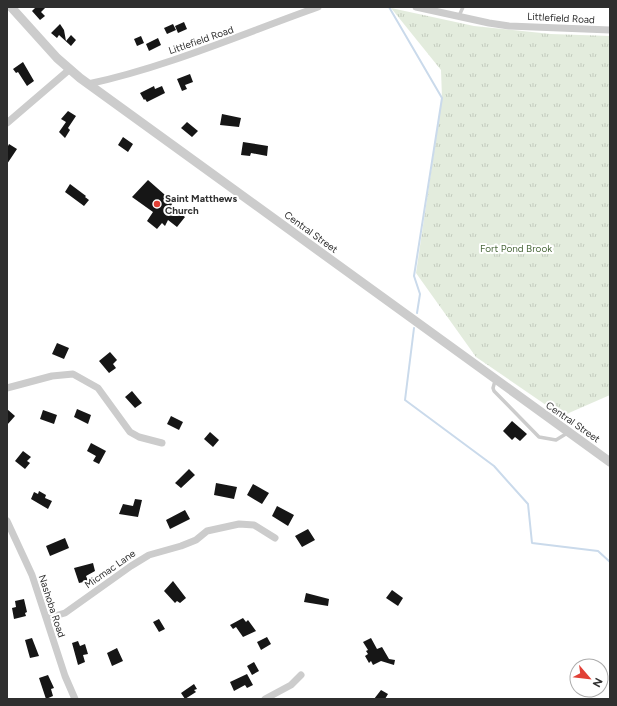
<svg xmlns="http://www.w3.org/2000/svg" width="617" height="706" viewBox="0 0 617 706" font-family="Figtree,sans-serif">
<defs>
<pattern id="park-tufts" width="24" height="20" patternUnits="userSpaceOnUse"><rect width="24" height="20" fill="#e3ecdd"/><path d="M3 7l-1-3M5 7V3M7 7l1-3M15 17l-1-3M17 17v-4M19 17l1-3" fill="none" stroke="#c3cbbe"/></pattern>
</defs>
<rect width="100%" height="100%" fill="#fff"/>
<path fill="url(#park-tufts)" d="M 391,8 L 474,26 L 551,34 L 610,36 L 610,395 L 562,416 L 476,357 L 416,273 L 442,98 L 441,70 Z"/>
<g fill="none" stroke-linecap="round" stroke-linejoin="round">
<path stroke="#cadaeb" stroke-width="2" d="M 389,7 L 442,98 L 414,276 L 420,294 L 417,313
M 414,328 L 405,400 L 494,466 L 528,504 L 532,543 L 598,551 L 610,562"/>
</g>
<path fill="#161616" d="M 36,7 L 46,7 L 41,12 L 45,16 L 40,20 L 32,11 Z
M 184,22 L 187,29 L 178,33 L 175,26 Z
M 60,24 L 64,30 L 66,41 L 71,35 L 76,40 L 71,46 L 59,35 L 57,38 L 51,33 Z
M 173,24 L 176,30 L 167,34 L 164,28 Z
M 141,36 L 144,43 L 137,46 L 134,39 Z
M 158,38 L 161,45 L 149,51 L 146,44 Z
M 23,62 L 34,81 L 27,86 L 18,72 L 16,73 L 13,69 Z
M 190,74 L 193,82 L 185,85 L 187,89 L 182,91 L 177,79 Z
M 154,86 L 155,89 L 162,86 L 165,93 L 147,102 L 145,99 L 144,100 L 140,93 Z
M 68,111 L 76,116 L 68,128 L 70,130 L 65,138 L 59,132 L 66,122 L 61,119 Z
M 222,114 L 241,118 L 239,127 L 220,125 Z
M 187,122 L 198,131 L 192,137 L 181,128 Z
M 123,137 L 133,144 L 128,152 L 118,145 Z
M 243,142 L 268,146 L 267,156 L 251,153 L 250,156 L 241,155 Z
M 9,144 L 17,149 L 7,164 L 7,148 Z
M 148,180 L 173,202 L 171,206 L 185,217 L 177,227 L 168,220 L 165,226 L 162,223 L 157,229 L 147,221 L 153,212 L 132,197 Z
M 70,184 L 86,196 L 85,197 L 89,200 L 84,206 L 65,192 Z
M 57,343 L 69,348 L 64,359 L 52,354 Z
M 110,352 L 117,360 L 113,364 L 116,368 L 109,373 L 99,361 Z
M 132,391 L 142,403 L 135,408 L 125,397 Z
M 7,409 L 15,416 L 7,425 Z
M 77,409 L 91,415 L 88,424 L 74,417 Z
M 43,410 L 57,415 L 54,424 L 40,419 Z
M 171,416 L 183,422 L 179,430 L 167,424 Z
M 512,421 L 527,434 L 520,441 L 515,437 L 512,440 L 503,431 Z
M 210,432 L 219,440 L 213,447 L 204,439 Z
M 91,443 L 106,451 L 99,464 L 93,461 L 96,456 L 87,451 Z
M 23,451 L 31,457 L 27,461 L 30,463 L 25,469 L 15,461 Z
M 189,469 L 195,475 L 181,488 L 175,483 Z
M 216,483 L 237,487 L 234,499 L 214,495 Z
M 253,484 L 269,493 L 262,504 L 247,495 Z
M 39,491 L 46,495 L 45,498 L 52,501 L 48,509 L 31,499 L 34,492 L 38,494 Z
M 135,499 L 142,500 L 138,517 L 119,514 L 123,504 L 133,506 Z
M 277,506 L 294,515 L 288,526 L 272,516 Z
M 185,510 L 190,519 L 170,529 L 166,520 Z
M 308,529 L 315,540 L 302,547 L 295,536 Z
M 65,538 L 69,548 L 50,556 L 46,546 Z
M 93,563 L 95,571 L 86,576 L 88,581 L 79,583 L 74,568 Z
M 173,581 L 186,598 L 180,603 L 177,601 L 175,603 L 164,591 Z
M 392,590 L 403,598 L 398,606 L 386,598 Z
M 306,593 L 329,599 L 328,606 L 304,602 Z
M 24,599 L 27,612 L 25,613 L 26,616 L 14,619 L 12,608 L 16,607 L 15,601 Z
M 243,618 L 246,622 L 248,620 L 256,631 L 243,637 L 236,627 L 233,629 L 230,625 Z
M 159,619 L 165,629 L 159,632 L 153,622 Z
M 267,637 L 271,644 L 261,650 L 257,642 Z
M 32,638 L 39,656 L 30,658 L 25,640 Z
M 371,638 L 377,649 L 382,647 L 389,659 L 395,660 L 394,665 L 381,661 L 373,665 L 371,661 L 369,663 L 365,656 L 368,654 L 366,651 L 368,650 L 363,642 Z
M 78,641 L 80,646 L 85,644 L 88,654 L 83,655 L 85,662 L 78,665 L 72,643 Z
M 117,648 L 123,661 L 112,666 L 107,653 Z
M 254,662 L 259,671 L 252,675 L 247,666 Z
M 247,674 L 253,685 L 247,688 L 245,685 L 234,691 L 230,682 Z
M 48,675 L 54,688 L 51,689 L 53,696 L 46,699 L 39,678 Z
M 194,684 L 197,689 L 194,690 L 196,692 L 185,699 L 181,693 Z
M 381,690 L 388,694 L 385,699 L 374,699 Z"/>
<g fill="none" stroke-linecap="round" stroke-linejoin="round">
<path stroke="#ccc" stroke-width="3.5" d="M 459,16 L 463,7
M 495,381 L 493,388 L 494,391 L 539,437 L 556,440 L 569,432"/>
<path stroke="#ccc" stroke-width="7" d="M 416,7 L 489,23 L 509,26 L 610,30
M 88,84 C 167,67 242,34 318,7
M 7,123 L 70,69
M 7,388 L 52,376 L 73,374 L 98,388 L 130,432 L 139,437 L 162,443
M 7,521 L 32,575 L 65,676 L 75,699
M 47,618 L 65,613 L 131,566 L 149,555 L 181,546 L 196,540 L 207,531 L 239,524 L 254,525 L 275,538
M 265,699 L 291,685 L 301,675"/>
<path stroke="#ccc" stroke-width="9" d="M 11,7 L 57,58 L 80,78 L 610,462"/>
</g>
<circle fill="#e14036" stroke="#fff" stroke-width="1.5" cx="157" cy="204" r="4"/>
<g text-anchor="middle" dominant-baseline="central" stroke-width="4" stroke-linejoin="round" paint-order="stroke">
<g font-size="10" fill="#2f2f2f" stroke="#fff">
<text transform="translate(561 18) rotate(3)">Littlefield Road</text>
<text transform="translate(201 40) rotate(-19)">Littlefield Road</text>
<text transform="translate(311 232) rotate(36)">Central Street</text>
<text transform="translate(573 422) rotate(35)">Central Street</text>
<text transform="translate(110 569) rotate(-35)">Micmac Lane</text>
<text transform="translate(52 606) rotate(72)">Nashoba Road</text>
</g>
<g font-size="10" font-weight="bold" fill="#2f2f2f" stroke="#fff" text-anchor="start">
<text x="165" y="198">Saint Matthews<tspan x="165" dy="12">Church</tspan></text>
</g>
<g font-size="10" fill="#4c6a3d" stroke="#fff">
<text x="516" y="248">Fort Pond Brook</text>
</g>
</g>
<rect width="617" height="706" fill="none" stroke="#2f2f2f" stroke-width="16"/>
<g transform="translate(589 678) rotate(118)"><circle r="19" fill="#ffffff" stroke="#acacac"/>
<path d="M0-3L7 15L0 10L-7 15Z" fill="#e14036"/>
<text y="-6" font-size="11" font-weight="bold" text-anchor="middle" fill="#2f2f2f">N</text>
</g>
</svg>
